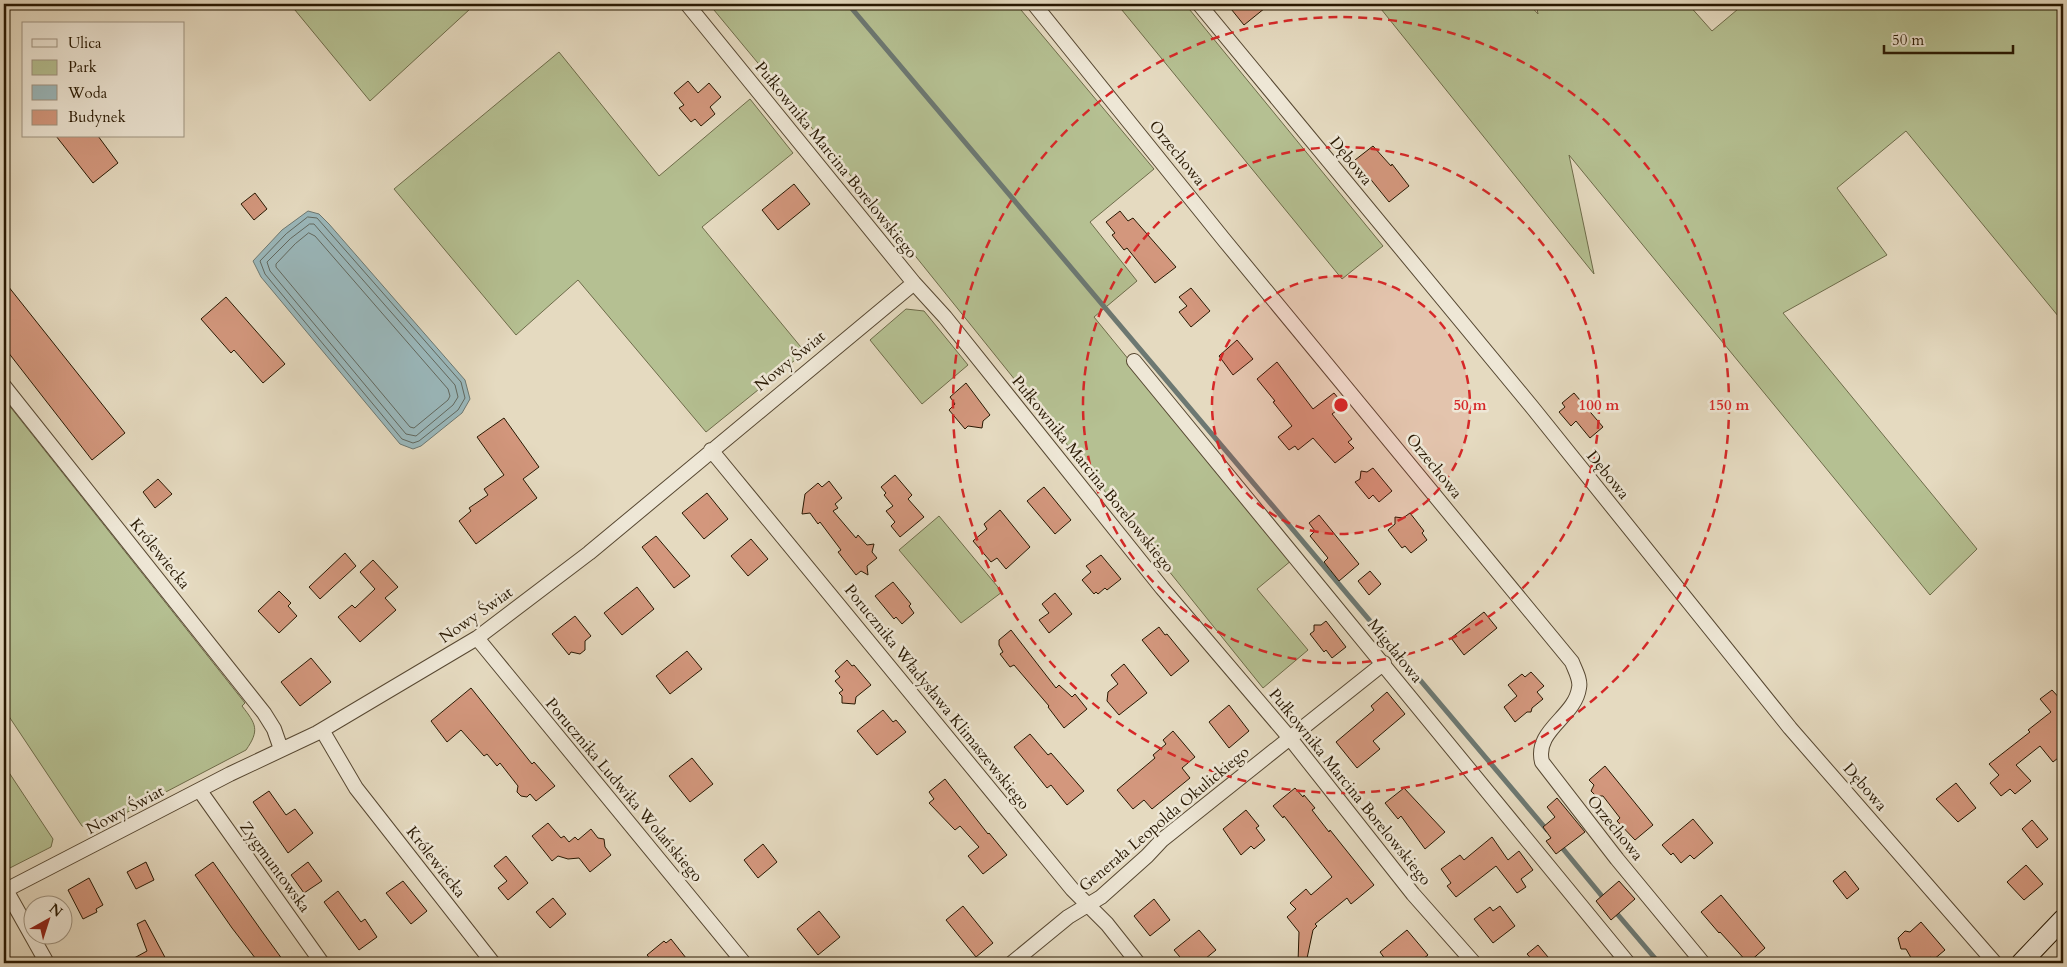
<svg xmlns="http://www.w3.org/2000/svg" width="2067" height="967" viewBox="0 0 2067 967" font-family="Cardo,serif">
<rect width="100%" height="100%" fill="#e5dac0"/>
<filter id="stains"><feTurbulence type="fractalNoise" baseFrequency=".004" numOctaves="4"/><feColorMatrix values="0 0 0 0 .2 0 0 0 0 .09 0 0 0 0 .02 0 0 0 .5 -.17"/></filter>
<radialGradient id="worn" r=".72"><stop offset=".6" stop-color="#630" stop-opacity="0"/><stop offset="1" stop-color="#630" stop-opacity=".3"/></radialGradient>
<path fill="#b5c092" stroke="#6e6c4a" d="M 290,4 L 465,4 L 470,9 L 370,101 Z
M 709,4 L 1016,4 L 1154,169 L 1090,222 L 1137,281 L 1094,317 L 1292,560 L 1257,589 L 1308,650 L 1263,688 L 830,150 Z
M 1117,4 L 1185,4 L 1383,246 L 1342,279 Z
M 1377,4 L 1529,4 L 1538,14 L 1536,4 L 1688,4 L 1712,31 L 1744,4 L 2063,4 L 2063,322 L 1906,131 L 1837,188 L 1887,255 L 1783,313 L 1977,549 L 1930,595 L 1569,155 L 1594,274 Z
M 559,52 L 659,176 L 750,99 L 793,153 L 702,227 L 805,352 L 706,432 L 578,280 L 516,335 L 394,189 Z
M 906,309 L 924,311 L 968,365 L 922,404 L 870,340 Z
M 4,399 L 245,703 L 242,706 C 256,724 260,730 246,750 L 97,828 L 82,826 L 4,709 Z
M 939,516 L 1002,592 L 961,623 L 899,550 Z
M 4,765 L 53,839 L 51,847 L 4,871 Z"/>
<path fill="#9ab8bc" stroke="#6c7872" d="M 308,211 L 319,214 L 329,224 L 465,380 L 470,399 L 462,413 L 421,446 L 413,449 L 400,444 L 261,277 L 253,261 L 282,230 Z"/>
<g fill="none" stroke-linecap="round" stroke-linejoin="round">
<path stroke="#61685f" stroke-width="1" d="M 308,217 L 317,218 L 325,227 L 461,382 L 465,398 L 458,410 L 419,441 L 413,443 L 402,439 L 265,274 L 260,261 L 286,234 Z
M 310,224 L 314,224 L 320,231 L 455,385 L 458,397 L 453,405 L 416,436 L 406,434 L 270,271 L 267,262 L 290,239 Z
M 309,233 L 315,236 L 448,389 L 450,396 L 448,400 L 414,428 L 410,427 L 276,267 L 276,264 L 295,244 Z"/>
<path stroke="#6c7872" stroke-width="5" d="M 848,4 L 1547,830
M 1559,844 L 1606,901
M 1613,909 L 1659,963"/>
</g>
<path fill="#d3977d" stroke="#281802" d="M 1227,4 L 1270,4 L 1244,25 Z
M 688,81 L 698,93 L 709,83 L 721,97 L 710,107 L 715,114 L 701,126 L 695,119 L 691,122 L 679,108 L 684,105 L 674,93 Z
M 56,136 L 98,136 L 118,163 L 93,183 Z
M 1373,146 L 1391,166 L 1392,164 L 1409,186 L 1389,202 L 1355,160 Z
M 794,184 L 810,204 L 778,230 L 762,210 Z
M 255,193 L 267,209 L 254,220 L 241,204 Z
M 1120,211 L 1128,221 L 1133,218 L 1176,267 L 1155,283 L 1127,248 L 1124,250 L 1112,235 L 1115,233 L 1106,222 Z
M 4,281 L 125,433 L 92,460 L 4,347 Z
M 1191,288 L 1210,311 L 1191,327 L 1179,312 L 1187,306 L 1179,297 Z
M 226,297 L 285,364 L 263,383 L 234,350 L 231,353 L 201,319 Z
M 1237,340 L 1253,359 L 1233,375 L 1219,356 Z
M 1277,362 L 1313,409 L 1334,393 L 1344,405 L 1332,414 L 1352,439 L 1348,442 L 1354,448 L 1335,463 L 1313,438 L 1298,450 L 1295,446 L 1289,450 L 1278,437 L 1292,426 L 1273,402 L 1275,401 L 1257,379 Z
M 966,383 L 990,415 L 983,421 L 982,428 L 968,426 L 965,429 L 949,410 L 955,404 L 950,397 Z
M 1574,393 L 1603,427 L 1590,438 L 1576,421 L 1571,426 L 1559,412 L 1565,407 L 1562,403 Z
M 504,418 L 539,467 L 523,479 L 537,498 L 476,544 L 459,521 L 471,511 L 469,508 L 488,495 L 484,489 L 504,475 L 477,437 Z
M 1373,468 L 1392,491 L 1379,502 L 1373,495 L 1369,499 L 1355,482 L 1360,479 L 1361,471 L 1367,472 Z
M 895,475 L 912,495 L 908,499 L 924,517 L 900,537 L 891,526 L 895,522 L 886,511 L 893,506 L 884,495 L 886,493 L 881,487 Z
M 158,479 L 172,494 L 155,508 L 143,492 Z
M 829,481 L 842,498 L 835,504 L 838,508 L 833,511 L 856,538 L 858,535 L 867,545 L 874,544 L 872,552 L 877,558 L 867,566 L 868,575 L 861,571 L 856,575 L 838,552 L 841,550 L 820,522 L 818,524 L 810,513 L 802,514 L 805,494 L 818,483 L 822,487 Z
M 1044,487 L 1071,520 L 1055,534 L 1027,501 Z
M 707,493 L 728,519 L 704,539 L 682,513 Z
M 1000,510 L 1030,547 L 1006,569 L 997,558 L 991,562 L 973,541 L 987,529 L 984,524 Z
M 1410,513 L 1424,531 L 1422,533 L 1427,540 L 1411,553 L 1405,546 L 1402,548 L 1388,530 L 1395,524 L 1395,517 L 1403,518 Z
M 1319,515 L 1359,564 L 1339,581 L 1324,562 L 1328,558 L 1310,536 L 1315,531 L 1309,523 Z
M 656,536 L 690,576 L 674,588 L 642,547 Z
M 751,539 L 768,559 L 748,576 L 731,556 Z
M 345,553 L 356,566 L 320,599 L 309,587 Z
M 1101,555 L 1121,579 L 1107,590 L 1105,588 L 1098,594 L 1096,592 L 1094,594 L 1082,580 L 1091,572 L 1086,566 Z
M 373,560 L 398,587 L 385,598 L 396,610 L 360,642 L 338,617 L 352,605 L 355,608 L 375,589 L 360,572 Z
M 1370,571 L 1381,584 L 1369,595 L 1358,581 Z
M 893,582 L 911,604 L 909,606 L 914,613 L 902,624 L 896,617 L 894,619 L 875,596 Z
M 637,587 L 654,609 L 622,635 L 604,613 Z
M 279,591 L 291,603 L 288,606 L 297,616 L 279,633 L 258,611 Z
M 1055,593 L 1072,614 L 1049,633 L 1039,620 L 1049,613 L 1042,604 Z
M 1484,612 L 1497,628 L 1464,655 L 1451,638 Z
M 575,616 L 591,636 L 585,641 L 585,650 L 580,654 L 571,652 L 569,655 L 552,634 Z
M 1326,621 L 1346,647 L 1332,658 L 1326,650 L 1324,652 L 1310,634 L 1314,631 L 1314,625 L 1321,625 Z
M 1159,627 L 1165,635 L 1167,634 L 1189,661 L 1171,676 L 1142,640 Z
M 1011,630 L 1056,688 L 1059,685 L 1072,697 L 1075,694 L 1087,709 L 1064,728 L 1048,707 L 1049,706 L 1014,665 L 1010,667 L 1000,654 L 1003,652 L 999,645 L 999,640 Z
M 687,651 L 702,669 L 670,694 L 656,676 Z
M 311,658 L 331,682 L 300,706 L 281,682 Z
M 847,660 L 852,666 L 854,665 L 871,685 L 856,697 L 855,704 L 842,703 L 842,696 L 839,693 L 843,690 L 835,681 L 840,677 L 835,671 Z
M 1124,664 L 1147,693 L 1119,715 L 1107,701 L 1108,692 L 1118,684 L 1111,675 Z
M 1531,672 L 1544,686 L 1537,692 L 1543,699 L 1532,708 L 1531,712 L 1527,712 L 1515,722 L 1504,707 L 1517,696 L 1508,685 L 1522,674 L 1525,677 Z
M 471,688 L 532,764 L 534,762 L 555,786 L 536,801 L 530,794 L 527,797 L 521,796 L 517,792 L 518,786 L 500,763 L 497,766 L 487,754 L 484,756 L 461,730 L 447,742 L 431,721 Z
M 2052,690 L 2063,702 L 2063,754 L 2053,762 L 2040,746 L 2016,765 L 2031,781 L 2015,794 L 2010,789 L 2001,796 L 1990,783 L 1999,775 L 1989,764 L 2030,732 L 2028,730 L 2051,712 L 2040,699 Z
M 1387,692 L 1405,714 L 1373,741 L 1380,749 L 1357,768 L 1336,742 L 1374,710 L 1371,706 Z
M 1229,705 L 1249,731 L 1229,748 L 1209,722 Z
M 883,710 L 893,722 L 896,720 L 906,732 L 877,755 L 857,731 Z
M 1173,731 L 1195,757 L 1182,768 L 1190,778 L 1152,809 L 1144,800 L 1133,809 L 1117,790 L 1155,758 L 1153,755 L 1166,744 L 1163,740 Z
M 1030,734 L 1048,755 L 1051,753 L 1084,791 L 1067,805 L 1051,785 L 1047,788 L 1014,747 Z
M 692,758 L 713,784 L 690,802 L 669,776 Z
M 1605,766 L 1653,825 L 1635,840 L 1617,821 L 1620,818 L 1603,796 L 1596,796 L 1591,791 L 1594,785 L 1589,780 Z
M 945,779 L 988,834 L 989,833 L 1007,855 L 983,874 L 968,856 L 979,847 L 960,826 L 955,830 L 929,803 L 934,799 L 929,792 Z
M 1956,783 L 1976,808 L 1958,822 L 1936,799 Z
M 1295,788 L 1303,797 L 1304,795 L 1315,808 L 1312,810 L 1329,832 L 1330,830 L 1374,885 L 1351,904 L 1347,898 L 1315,924 L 1317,926 L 1313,930 L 1306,963 L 1298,963 L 1299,932 L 1287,917 L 1296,909 L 1290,903 L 1306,889 L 1311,895 L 1332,877 L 1284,816 L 1283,818 L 1273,806 Z
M 1404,788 L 1445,832 L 1425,849 L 1401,816 L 1398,819 L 1385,803 Z
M 269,791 L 286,815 L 295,809 L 313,833 L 288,853 L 253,802 Z
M 1557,798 L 1585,832 L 1556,854 L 1546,841 L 1551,838 L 1543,827 L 1555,817 L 1547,807 Z
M 1246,810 L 1259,826 L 1256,828 L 1265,840 L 1254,849 L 1251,846 L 1241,855 L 1223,829 Z
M 1693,819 L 1713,843 L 1694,859 L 1690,855 L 1681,863 L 1673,853 L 1671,855 L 1662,845 Z
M 2032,820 L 2048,839 L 2037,848 L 2022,829 Z
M 548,823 L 561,838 L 564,836 L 569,842 L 575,837 L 578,840 L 591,829 L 598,838 L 604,839 L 605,847 L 611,855 L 590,872 L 579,858 L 568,859 L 558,856 L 552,861 L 532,836 Z
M 1492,837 L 1508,860 L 1519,851 L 1533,870 L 1521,879 L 1526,887 L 1517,893 L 1496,866 L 1456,897 L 1447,886 L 1451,883 L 1441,869 L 1460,855 L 1464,860 Z
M 763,844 L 777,862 L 758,878 L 744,860 Z
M 506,856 L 528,883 L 508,900 L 498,888 L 507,881 L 494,866 Z
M 146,862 L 154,880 L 136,889 L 127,872 Z
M 213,862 L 261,930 L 285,963 L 259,963 L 232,928 L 195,875 Z
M 308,862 L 322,881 L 304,893 L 291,875 Z
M 2026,865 L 2043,884 L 2024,900 L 2007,882 Z
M 1845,871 L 1859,889 L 1847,899 L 1833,881 Z
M 89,878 L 103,905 L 96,909 L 97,912 L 83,919 L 68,890 Z
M 403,881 L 427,911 L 411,924 L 386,893 Z
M 1619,881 L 1635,899 L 1611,920 L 1596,901 Z
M 338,891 L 361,922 L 365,919 L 377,937 L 359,950 L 324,902 Z
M 1721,895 L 1765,948 L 1748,963 L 1720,932 L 1719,933 L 1701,912 Z
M 553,898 L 566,914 L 550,928 L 536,912 Z
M 1154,899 L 1170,920 L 1150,936 L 1134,916 Z
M 963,906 L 993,943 L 976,957 L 946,920 Z
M 1500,906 L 1515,926 L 1493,943 L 1474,919 L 1490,907 L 1493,911 Z
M 819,911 L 840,937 L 818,955 L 797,929 Z
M 145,920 L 168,963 L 125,963 L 147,951 L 137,924 Z
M 1921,922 L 1945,950 L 1933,960 L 1931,957 L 1923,963 L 1914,963 L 1906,949 L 1901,949 L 1898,938 L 1905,931 L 1910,932 Z
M 1199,930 L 1216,950 L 1200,963 L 1185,963 L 1174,950 Z
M 1407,930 L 1428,955 L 1418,963 L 1388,963 L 1380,952 Z
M 671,939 L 690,963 L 654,963 L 647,955 L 664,941 L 666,943 Z
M 1538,945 L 1553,963 L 1535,963 L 1527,954 Z"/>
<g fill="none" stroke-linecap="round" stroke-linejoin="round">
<defs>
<path id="street" d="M 687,4 L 914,283 L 945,317 L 1162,588 L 1289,737 L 1413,894 L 1474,963
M 1034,4 L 1225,241 L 1572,662 C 1575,670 1581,680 1579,688 C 1575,717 1534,730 1542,762 L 1617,859 L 1703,963
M 1199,4 L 1532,407 L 1790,728 L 1995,963
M 1134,361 L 1628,963
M 4,386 L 264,713 L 274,729 L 281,749
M 711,450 L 1072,889 L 1107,924 L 1138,963
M 477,638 L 744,963
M 322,730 L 356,788 L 493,963
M 200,791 L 322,963
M 6,890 L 47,963
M 4,891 L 230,774 L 317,733 L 477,638 L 589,553 L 914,283
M 1012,963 L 1068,917 L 1101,897 L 1147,856 L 1162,840 L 1384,663"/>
<path id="secondary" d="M 2021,963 L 2063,919"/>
</defs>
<use href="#street" stroke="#574832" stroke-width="16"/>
<use href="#secondary" stroke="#281802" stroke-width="21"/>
<use href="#street" stroke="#eee7d6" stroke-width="14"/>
<use href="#secondary" stroke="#eee7d6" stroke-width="19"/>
</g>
<circle cx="1341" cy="405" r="129" fill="#d62828" fill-opacity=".12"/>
<g fill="none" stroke="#d62828" stroke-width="2.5" stroke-dasharray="9 6">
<circle cx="1341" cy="405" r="129"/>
<circle cx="1341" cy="405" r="258"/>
<circle cx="1341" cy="405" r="388"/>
</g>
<g text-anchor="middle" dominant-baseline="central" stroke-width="5" stroke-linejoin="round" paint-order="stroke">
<g font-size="16" fill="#281802" stroke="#eee7d6">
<text transform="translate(1177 153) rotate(51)">Orzechowa</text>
<text transform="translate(836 160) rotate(51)">Pułkownika Marcina Borelowskiego</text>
<text transform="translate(1351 161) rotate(51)">Dębowa</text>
<text transform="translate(790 361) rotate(-39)">Nowy Świat</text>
<text transform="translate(1434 466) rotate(51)">Orzechowa</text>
<text transform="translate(1093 474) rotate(51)">Pułkownika Marcina Borelowskiego</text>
<text transform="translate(1608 475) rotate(51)">Dębowa</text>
<text transform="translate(160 554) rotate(51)">Królewiecka</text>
<text transform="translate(476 615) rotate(-35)">Nowy Świat</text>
<text transform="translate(1395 651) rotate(51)">Migdałowa</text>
<text transform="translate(937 697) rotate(51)">Porucznika Władysława Klimaszewskiego</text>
<text transform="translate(1350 787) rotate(51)">Pułkownika Marcina Borelowskiego</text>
<text transform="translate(1865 787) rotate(49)">Dębowa</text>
<text transform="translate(624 790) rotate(50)">Porucznika Ludwika Wolańskiego</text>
<text transform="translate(125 810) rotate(-28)">Nowy Świat</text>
<text transform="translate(1164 819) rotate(-40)">Generała Leopolda Okulickiego</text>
<text transform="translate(1615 828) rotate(51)">Orzechowa</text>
<text transform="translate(436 862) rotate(52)">Królewiecka</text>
<text transform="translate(275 867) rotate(54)">Zygmuntowska</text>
</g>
</g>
<circle cx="1341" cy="405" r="8" fill="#d62828" stroke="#eee7d6" stroke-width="2.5"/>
<g font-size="15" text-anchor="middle" font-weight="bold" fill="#d62828" stroke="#eee7d6" stroke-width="5" stroke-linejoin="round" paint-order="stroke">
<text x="1470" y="410">50 m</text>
<text x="1599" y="410">100 m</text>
<text x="1729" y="410">150 m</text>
</g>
<rect width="2067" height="967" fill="none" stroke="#e5dac0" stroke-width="20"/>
<rect x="5" y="5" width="2057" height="957" fill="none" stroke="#281802" stroke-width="2.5"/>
<rect x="10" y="10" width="2047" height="947" fill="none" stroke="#281802"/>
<rect x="22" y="22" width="162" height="115" fill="#eee7d6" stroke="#9f9481"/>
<rect x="32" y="39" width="25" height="8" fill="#eee7d6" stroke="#9f9481"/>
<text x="68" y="48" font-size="15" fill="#281802">Ulica</text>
<rect x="32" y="60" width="25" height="15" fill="#b5c092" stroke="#9f9481"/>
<text x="68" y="72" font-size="15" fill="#281802">Park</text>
<rect x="32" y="85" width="25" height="15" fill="#9ab8bc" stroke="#9f9481"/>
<text x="68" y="98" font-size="15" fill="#281802">Woda</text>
<rect x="32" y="110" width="25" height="15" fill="#d3977d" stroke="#9f9481"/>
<text x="68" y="122" font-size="15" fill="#281802">Budynek</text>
<g transform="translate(48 920) rotate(39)"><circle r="24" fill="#eee7d6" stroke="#9f9481"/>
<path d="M0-4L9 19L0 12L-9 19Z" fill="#8f2418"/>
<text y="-8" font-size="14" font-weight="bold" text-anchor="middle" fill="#281802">N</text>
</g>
<path d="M1884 45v8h129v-8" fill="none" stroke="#281802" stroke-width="2.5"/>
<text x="1892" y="45" font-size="15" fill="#281802" stroke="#eee7d6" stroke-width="4" paint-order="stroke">50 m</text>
<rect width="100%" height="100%" filter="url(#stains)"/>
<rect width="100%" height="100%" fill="url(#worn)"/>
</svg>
